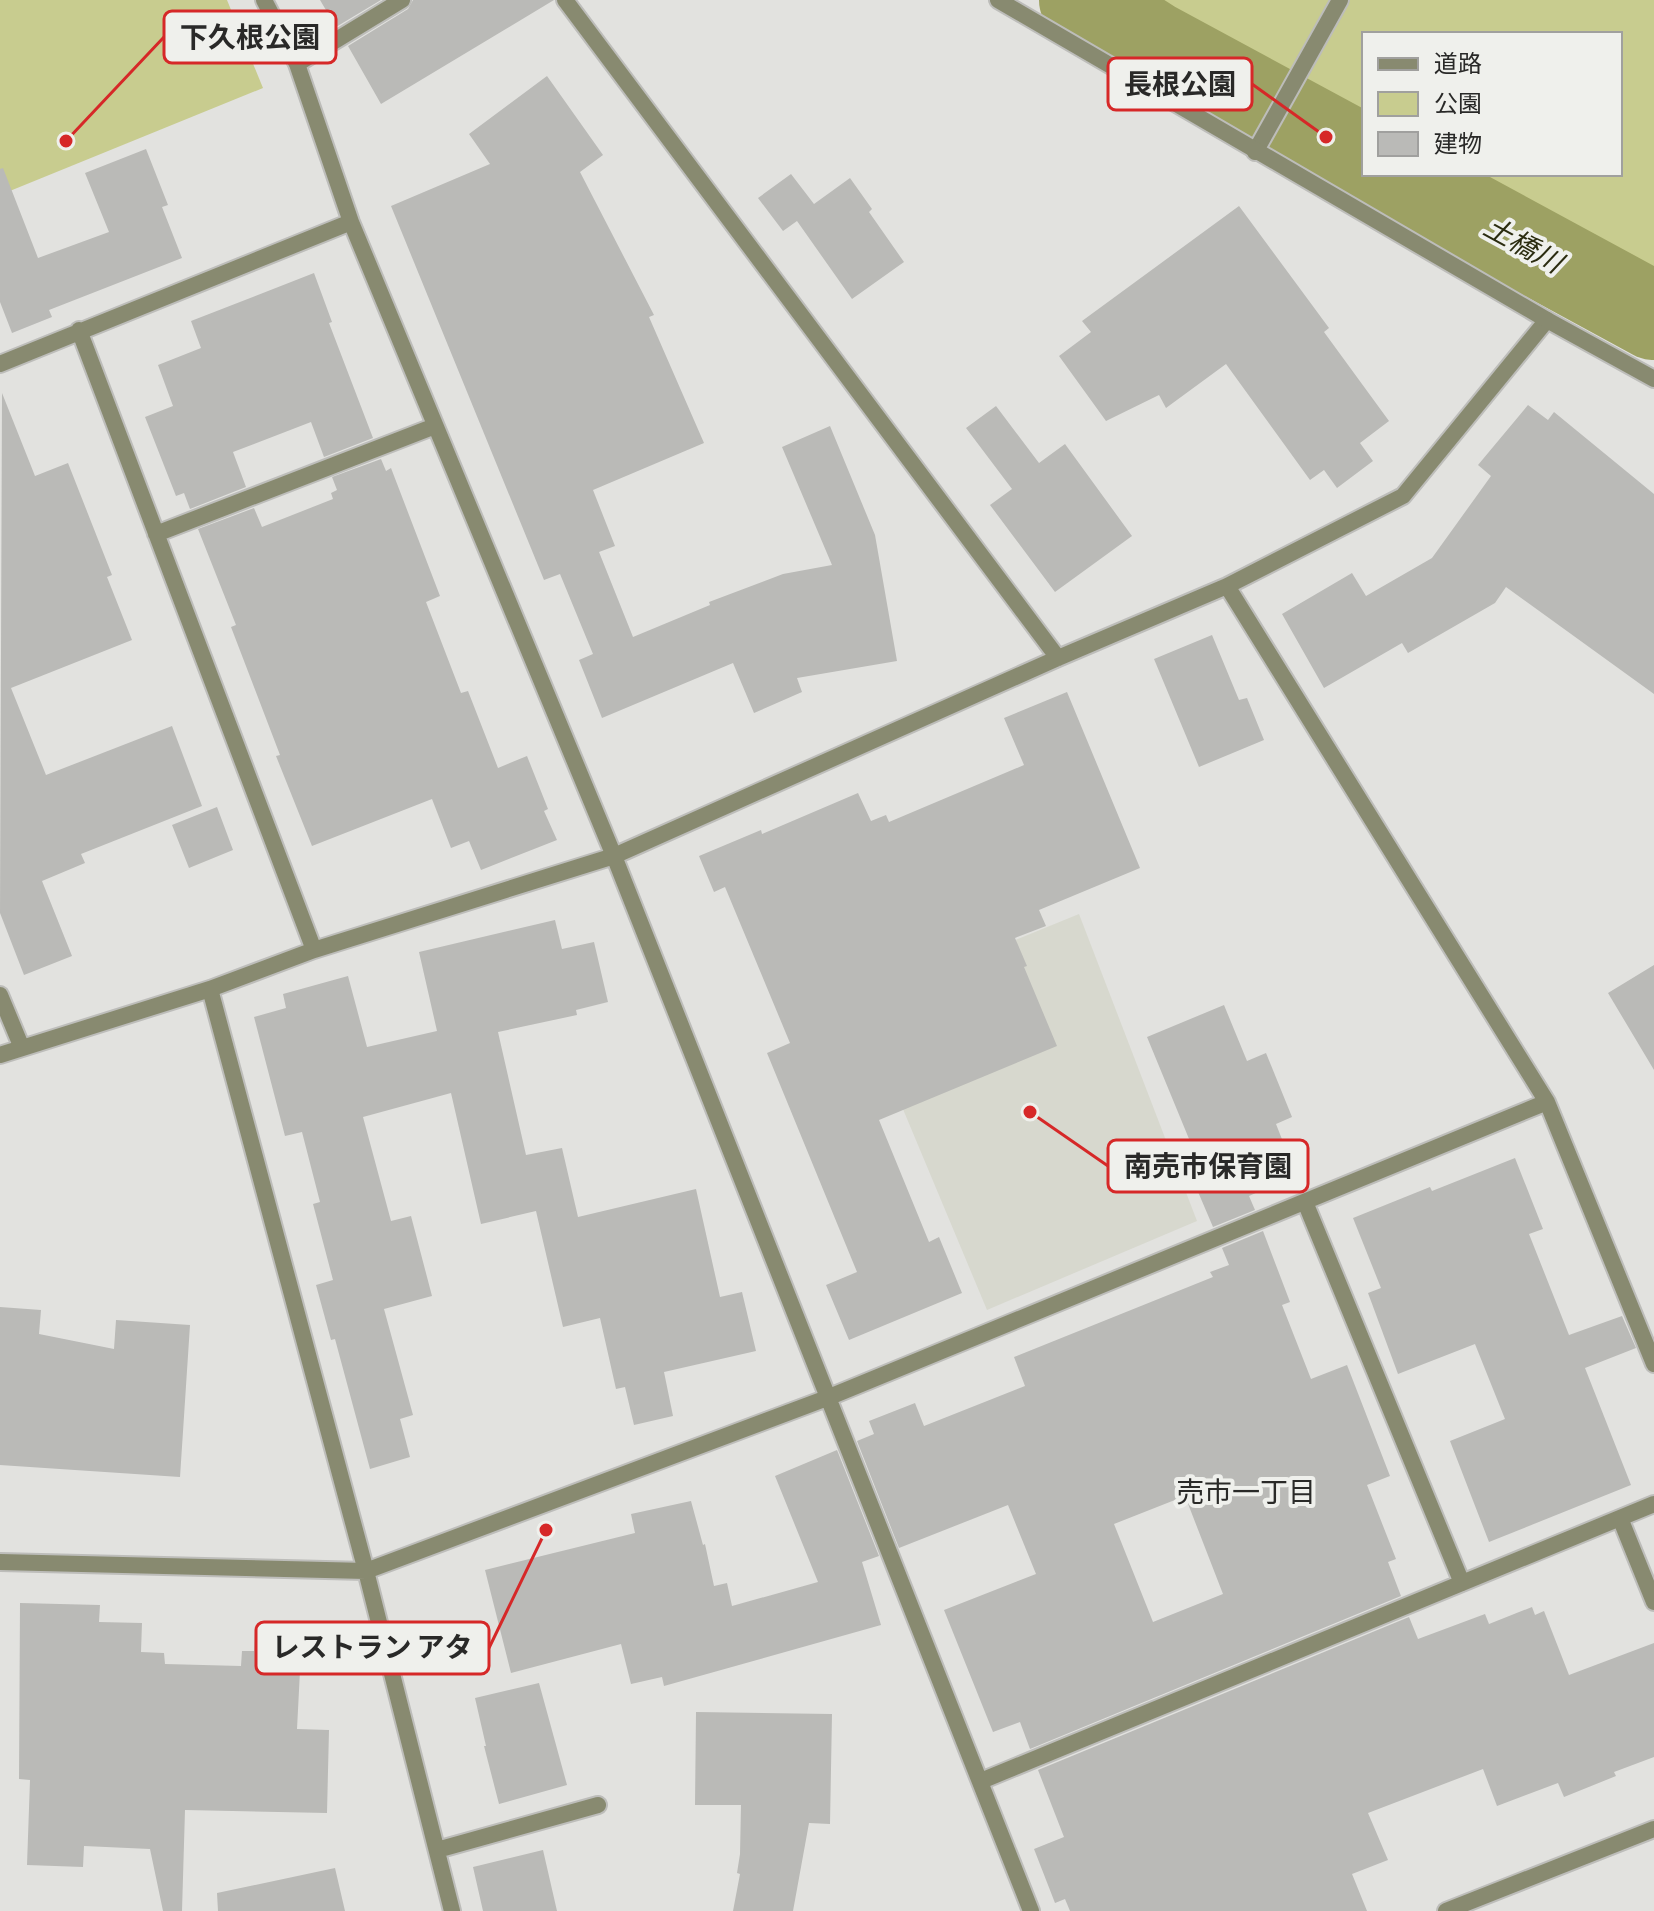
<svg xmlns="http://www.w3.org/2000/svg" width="1654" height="1911" viewBox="0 0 1654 1911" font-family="'Zilla Slab','Noto Sans JP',serif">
<rect width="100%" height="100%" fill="#e2e2df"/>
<path fill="#d7d8ce" d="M 1079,914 L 1197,1221 L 987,1310 L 859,1004 Z"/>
<path fill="#c8cc8f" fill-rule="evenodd" d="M 0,0 L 227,0 L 263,88 L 0,195 Z
M 1053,0 L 1654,0 L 1654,339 L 1221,99 L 1154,66 ZM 1364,34 L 1620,34 L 1620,174 L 1364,174 Z"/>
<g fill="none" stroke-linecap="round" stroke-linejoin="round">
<path stroke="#9da163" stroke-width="88" d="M 1083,0 L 1153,45 L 1364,159
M 1392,174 L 1654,316"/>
</g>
<path fill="#babab7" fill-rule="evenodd" d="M 320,0 L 381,0 L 336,27 Z
M 413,0 L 554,0 L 381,104 L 348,46 L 408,9 Z
M 547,76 L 603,155 L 580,172 L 654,315 L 649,317 L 704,443 L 593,490 L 615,546 L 599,552 L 633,637 L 710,605 L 709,602 L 783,574 L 832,565 L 782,447 L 830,426 L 875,535 L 897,661 L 797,678 L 802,692 L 754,713 L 733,663 L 602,718 L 579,660 L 593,654 L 560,574 L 544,580 L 391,206 L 490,164 L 469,134 Z
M 146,149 L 168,205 L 162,207 L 182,258 L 49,310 L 52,317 L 12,333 L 0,302 L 0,169 L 3,168 L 38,258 L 109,232 L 85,173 Z
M 791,174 L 814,204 L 850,178 L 872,209 L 869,212 L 904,262 L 852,299 L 797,221 L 783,231 L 758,198 Z
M 1239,206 L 1329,328 L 1324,332 L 1389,421 L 1360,443 L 1373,461 L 1337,488 L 1324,470 L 1310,480 L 1226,364 L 1166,408 L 1159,395 L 1106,421 L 1059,356 L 1091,332 L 1082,321 Z
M 314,273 L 332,322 L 329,323 L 373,438 L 324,457 L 311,422 L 233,452 L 246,487 L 190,509 L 184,493 L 176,496 L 145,417 L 173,406 L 158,365 L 201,348 L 191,321 Z
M 2,393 L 35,476 L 68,463 L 112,575 L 107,577 L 132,640 L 11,688 L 46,775 L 172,726 L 202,806 L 81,854 L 85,863 L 42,881 L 72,956 L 24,975 L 0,913 Z
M 1528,405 L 1548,420 L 1554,412 L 1654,494 L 1654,694 L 1506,587 L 1495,603 L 1408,653 L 1402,643 L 1324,688 L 1282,614 L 1352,573 L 1366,596 L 1432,558 L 1491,476 L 1478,465 Z
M 996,406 L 1039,463 L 1065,444 L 1132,536 L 1055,592 L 990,505 L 1012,489 L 966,428 Z
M 381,459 L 386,471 L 391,468 L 440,596 L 426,602 L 461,693 L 468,691 L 498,768 L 527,756 L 548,809 L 544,811 L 557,840 L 481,870 L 469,841 L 451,848 L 432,799 L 312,846 L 276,756 L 280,755 L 231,627 L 236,625 L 198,529 L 254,508 L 262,527 L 333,499 L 331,493 L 337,490 L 332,477 Z
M 1212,635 L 1239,700 L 1247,698 L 1264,740 L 1199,767 L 1154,659 Z
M 1067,692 L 1140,868 L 1039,910 L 1046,926 L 1015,938 L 1027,966 L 1024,967 L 1057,1046 L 879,1120 L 929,1242 L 939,1237 L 962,1293 L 849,1340 L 826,1285 L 857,1272 L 767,1053 L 790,1043 L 725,887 L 714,892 L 699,856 L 761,830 L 762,834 L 858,793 L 871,821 L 886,815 L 889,822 L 1024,765 L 1004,718 Z
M 217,807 L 233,850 L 189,868 L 172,825 Z
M 555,920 L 562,949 L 594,942 L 608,1002 L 576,1010 L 577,1015 L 498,1032 L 526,1155 L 562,1148 L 578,1217 L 696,1189 L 720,1297 L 742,1292 L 756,1351 L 664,1372 L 673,1416 L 634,1425 L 625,1387 L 616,1389 L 600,1318 L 563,1327 L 536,1211 L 481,1224 L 451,1093 L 363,1117 L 391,1221 L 411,1216 L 432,1296 L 384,1309 L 413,1415 L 400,1419 L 410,1457 L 370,1469 L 335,1339 L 331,1340 L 316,1285 L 333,1280 L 313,1204 L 320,1202 L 302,1132 L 285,1136 L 254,1017 L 286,1008 L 283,994 L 348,976 L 367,1047 L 437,1031 L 419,952 Z
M 1654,965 L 1654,1070 L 1608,993 Z
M 1224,1005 L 1247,1061 L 1266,1053 L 1292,1117 L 1276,1124 L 1296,1175 L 1249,1196 L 1255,1210 L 1213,1227 L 1190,1173 L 1201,1168 L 1147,1037 Z
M 1515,1158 L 1543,1229 L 1529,1234 L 1569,1335 L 1622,1316 L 1636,1348 L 1585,1368 L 1631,1485 L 1489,1542 L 1450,1441 L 1505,1419 L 1475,1344 L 1398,1374 L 1368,1293 L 1381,1288 L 1353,1218 L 1430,1187 L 1432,1191 Z
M 1263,1231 L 1290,1302 L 1282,1305 L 1311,1379 L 1347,1365 L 1390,1476 L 1367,1485 L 1396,1559 L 1388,1562 L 1401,1596 L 1030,1749 L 1020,1722 L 993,1732 L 944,1610 L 1036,1574 L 1008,1505 L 899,1548 L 857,1441 L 874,1434 L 869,1421 L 915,1403 L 924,1426 L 1025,1386 L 1014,1357 L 1213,1277 L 1210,1272 L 1229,1265 L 1222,1248 ZM 1185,1496 L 1223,1594 L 1153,1622 L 1114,1524 Z
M 0,1307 L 41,1310 L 39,1334 L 114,1349 L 116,1320 L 190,1325 L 180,1477 L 0,1465 Z
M 837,1450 L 879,1556 L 862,1562 L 881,1625 L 664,1686 L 662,1677 L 631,1684 L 621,1644 L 511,1673 L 485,1570 L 635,1533 L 631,1514 L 691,1501 L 703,1545 L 705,1544 L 714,1586 L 727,1583 L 732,1606 L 818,1582 L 775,1476 Z
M 20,1603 L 100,1605 L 99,1622 L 142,1623 L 141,1652 L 164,1653 L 165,1664 L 241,1666 L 242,1651 L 254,1651 L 255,1630 L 302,1632 L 297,1729 L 329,1730 L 327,1813 L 185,1810 L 182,1911 L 163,1911 L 150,1849 L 84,1846 L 83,1867 L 27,1865 L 30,1780 L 19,1779 Z
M 1532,1607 L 1535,1615 L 1544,1611 L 1569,1675 L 1654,1643 L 1654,1757 L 1614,1772 L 1616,1776 L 1564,1797 L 1558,1783 L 1497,1806 L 1483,1769 L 1368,1813 L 1388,1860 L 1352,1874 L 1367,1911 L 1070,1911 L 1065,1899 L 1055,1903 L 1034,1849 L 1064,1837 L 1038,1770 L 1409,1617 L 1418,1639 L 1485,1614 L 1489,1624 Z
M 539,1683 L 567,1785 L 499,1804 L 484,1746 L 486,1746 L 475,1698 Z
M 696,1712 L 832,1714 L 830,1824 L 809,1823 L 793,1911 L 733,1911 L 740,1874 L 737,1873 L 740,1854 L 741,1805 L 695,1805 Z
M 543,1850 L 557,1911 L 483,1911 L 473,1867 Z
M 335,1868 L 345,1911 L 218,1911 L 217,1893 Z"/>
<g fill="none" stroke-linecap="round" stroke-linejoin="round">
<defs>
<path id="service" d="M 1255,152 L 1340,0"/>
<path id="minor" d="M 264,0 L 297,64 L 351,222 L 614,856 L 1031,1911
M 565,0 L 1058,658
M 297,64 L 402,0
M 79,330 L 314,950
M 0,364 L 351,222
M 156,534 L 435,426
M 1227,586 L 1547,1102 L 1654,1364
M 210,989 L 366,1571 L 452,1911
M 0,995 L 22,1048
M 0,1055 L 210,989 L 314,950 L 614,856 L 1058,658 L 1227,586 L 1403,496 L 1547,320
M 1305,1202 L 1462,1583
M 1620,1518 L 1654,1602
M 0,1562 L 366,1571 L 827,1398 L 1547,1102
M 981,1781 L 1654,1504
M 437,1850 L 598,1805
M 1446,1911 L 1654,1829"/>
<path id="tertiary" d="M 998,0 L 1547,320 L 1654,379"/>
</defs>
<use href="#service" stroke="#bdbdba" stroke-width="20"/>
<use href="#minor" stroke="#bdbdba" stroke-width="20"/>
<use href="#tertiary" stroke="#bdbdba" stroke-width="20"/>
<use href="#service" stroke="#888a70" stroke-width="16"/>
<use href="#minor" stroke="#888a70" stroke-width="16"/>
<use href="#tertiary" stroke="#888a70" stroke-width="16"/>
</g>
<g text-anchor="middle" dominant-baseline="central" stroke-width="8" stroke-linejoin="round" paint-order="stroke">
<g font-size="28" font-style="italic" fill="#2b2c10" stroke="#eff0ec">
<text transform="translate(1523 245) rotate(29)">土橋川</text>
</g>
<g font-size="28" fill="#2a2a28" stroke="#eff0ec">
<text x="1246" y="1492">売市一丁目</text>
</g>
</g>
<path fill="none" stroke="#d62828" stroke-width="3" d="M66 141L164 37M1326 137L1252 84M1030 1112L1108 1166M546 1530L489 1648"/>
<g fill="#d62828" stroke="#eff0ec" stroke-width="3">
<circle cx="66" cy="141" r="8"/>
<circle cx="1326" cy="137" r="8"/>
<circle cx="1030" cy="1112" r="8"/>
<circle cx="546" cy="1530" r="8"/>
</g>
<g fill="#eff0ec" stroke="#d62828" stroke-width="3">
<rect x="164" y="11" width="172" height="52" rx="8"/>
<rect x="1108" y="58" width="144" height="52" rx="8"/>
<rect x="1108" y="1140" width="200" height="52" rx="8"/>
<rect x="256" y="1622" width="233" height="52" rx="8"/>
</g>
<g font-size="28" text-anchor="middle" font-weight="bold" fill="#292928">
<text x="250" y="47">下久根公園</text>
<text x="1180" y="94">長根公園</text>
<text x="1208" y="1176">南売市保育園</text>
<text x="372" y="1657">レストラン アタ</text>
</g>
<rect x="1362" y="32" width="260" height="144" fill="#eff0ec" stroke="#a0a09e" stroke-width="2"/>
<rect x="1378" y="58" width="40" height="12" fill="#888a70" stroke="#a0a09e" stroke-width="2"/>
<text x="1434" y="72" font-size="24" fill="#292928">道路</text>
<rect x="1378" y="92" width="40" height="24" fill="#c8cc8f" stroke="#a0a09e" stroke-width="2"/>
<text x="1434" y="112" font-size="24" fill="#292928">公園</text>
<rect x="1378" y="132" width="40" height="24" fill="#babab7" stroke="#a0a09e" stroke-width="2"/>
<text x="1434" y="152" font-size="24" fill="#292928">建物</text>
</svg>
